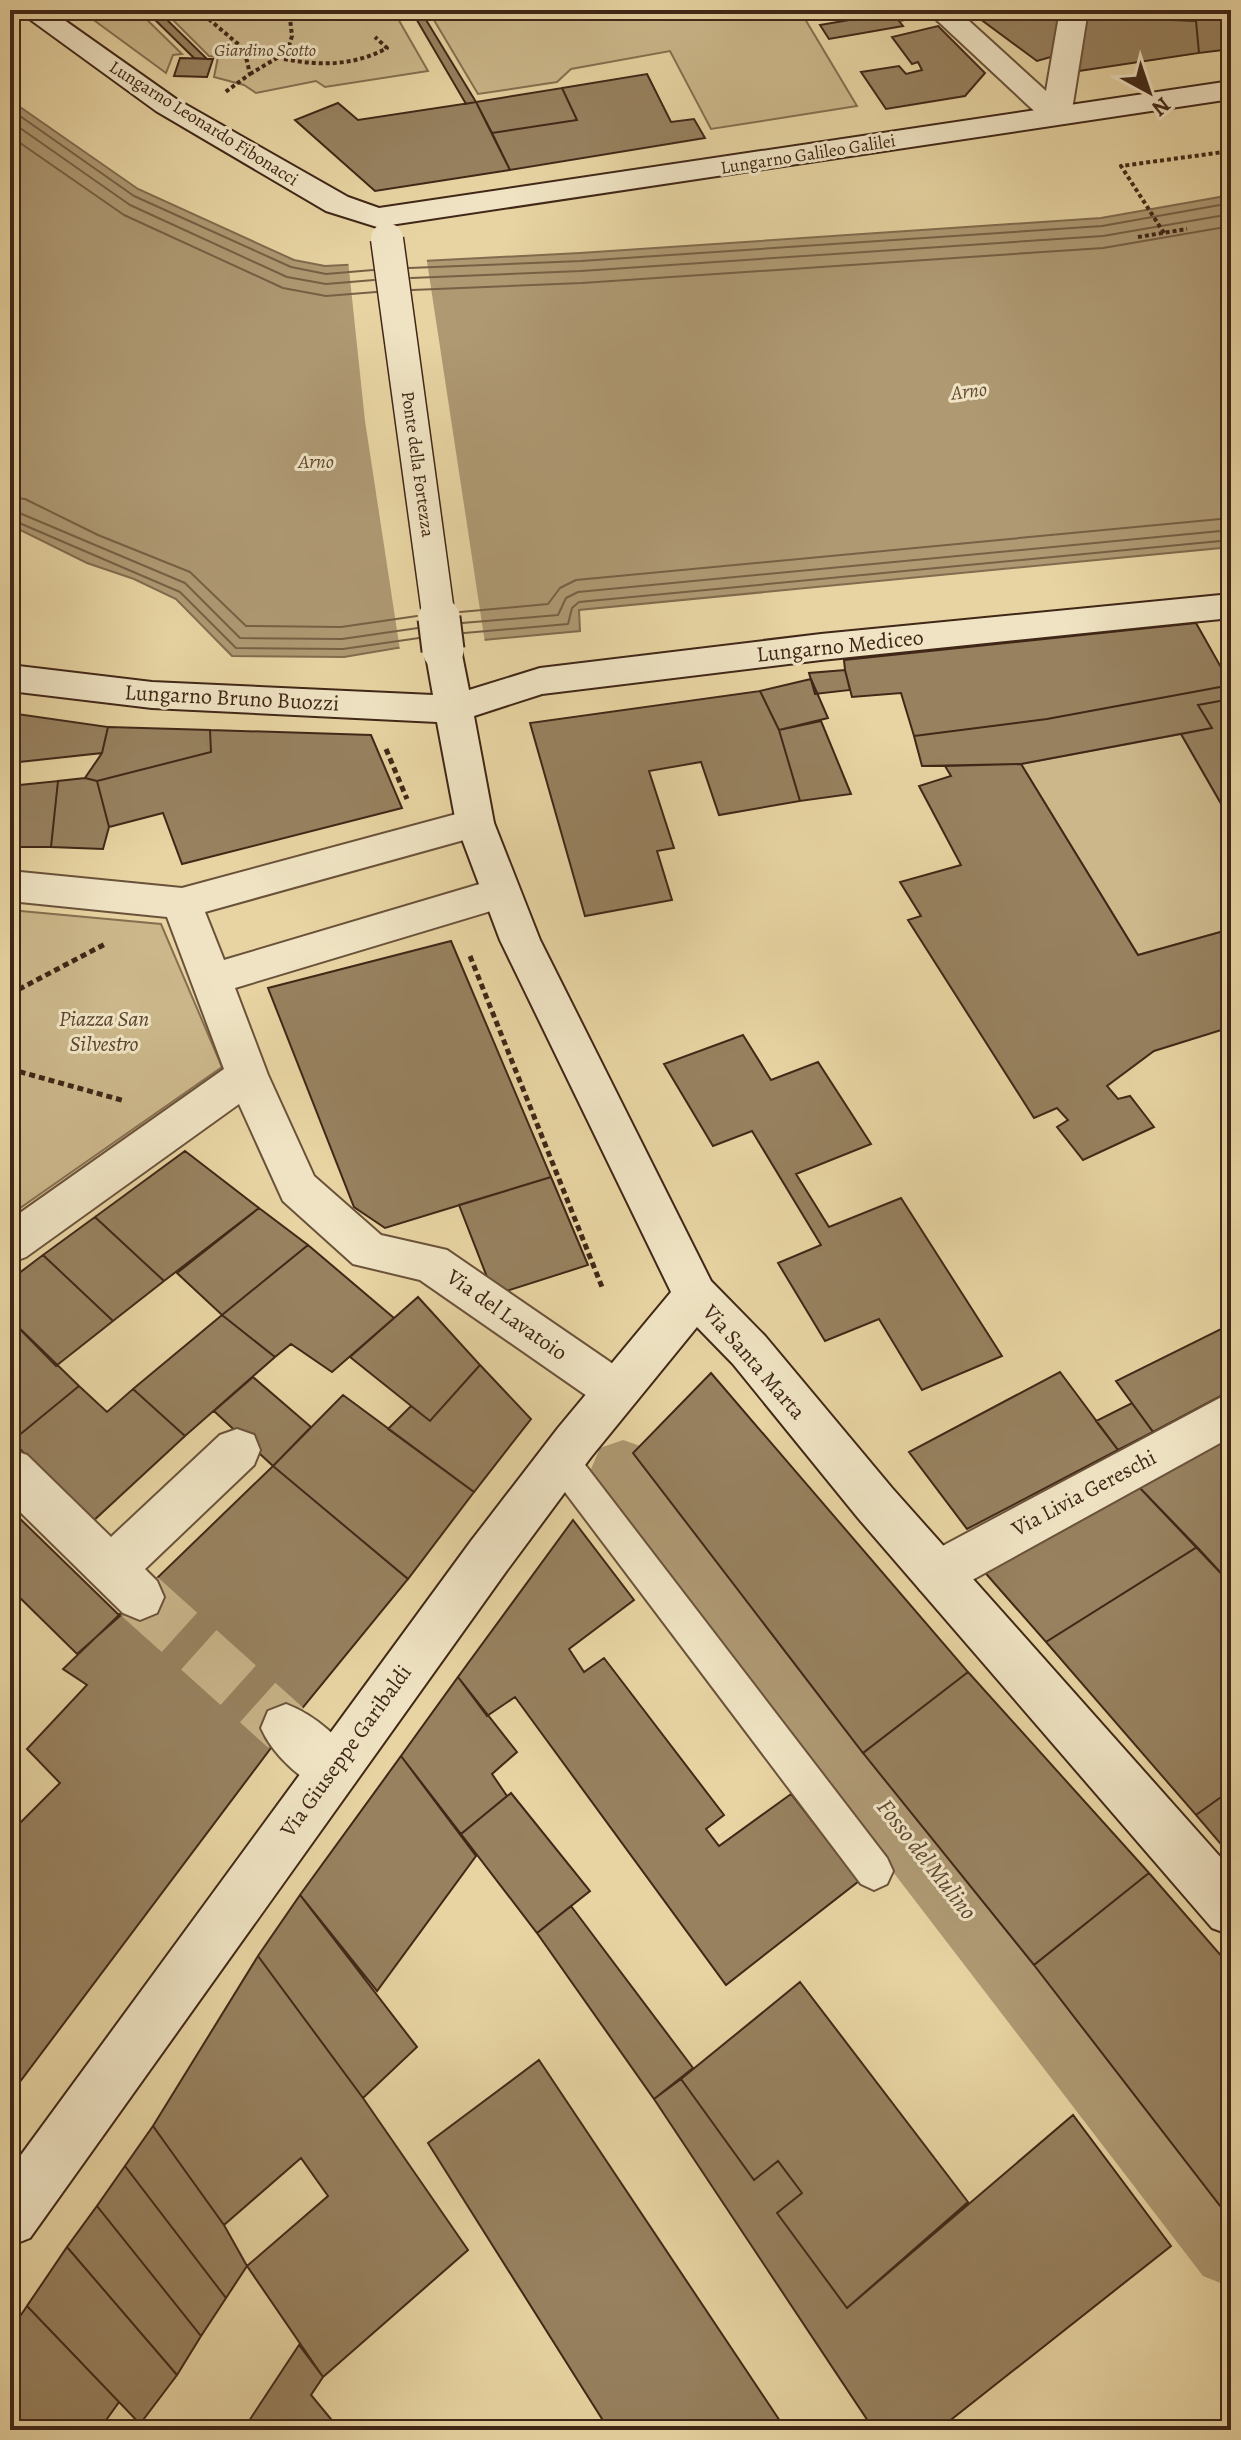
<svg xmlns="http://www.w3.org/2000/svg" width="1241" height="2440" viewBox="0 0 1241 2440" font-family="Alegreya,serif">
<rect width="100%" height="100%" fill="#e7d4a2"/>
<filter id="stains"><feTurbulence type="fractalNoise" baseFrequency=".0025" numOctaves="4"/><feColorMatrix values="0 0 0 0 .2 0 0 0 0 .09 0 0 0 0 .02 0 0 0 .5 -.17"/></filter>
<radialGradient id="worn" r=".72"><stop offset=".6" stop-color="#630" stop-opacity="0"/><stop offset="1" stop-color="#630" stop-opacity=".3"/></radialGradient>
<path fill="#cbb78a" stroke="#866f50" stroke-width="2" d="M 80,10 L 137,10 L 182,54 L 173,55 L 166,73 Z
M 163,10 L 393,10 L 428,71 L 325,87 L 316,81 L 256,93 L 244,85 L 214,77 L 218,57 L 209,56 Z
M 428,10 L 856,10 L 805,19 L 857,106 L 711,129 L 670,51 L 571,69 L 557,82 L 478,94 Z
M 1181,734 L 1231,821 L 1231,929 L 1138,955 L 1021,764 Z
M 10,910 L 161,924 L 222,1067 L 10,1215 Z"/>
<path fill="#ae9973" stroke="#826b4e" stroke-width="2" d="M 10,100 L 138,189 L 294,260 L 325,266 L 580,253 L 1101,218 L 1231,195 L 1231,547 L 579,610 L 580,631 L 397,648 L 344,657 L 232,656 L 176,599 L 134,579 L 87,563 L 10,525 Z"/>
<path fill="#e7d4a2" d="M 426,255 L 485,643 L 400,650 L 365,421 L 348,260 Z"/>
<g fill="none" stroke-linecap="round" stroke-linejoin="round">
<path stroke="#776045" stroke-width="2" d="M 10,109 L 134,196 L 291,267 L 326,274 L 373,270
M 10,121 L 130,205 L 287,277 L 326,284 L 374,280
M 10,136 L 124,215 L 283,288 L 326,296 L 376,292
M 409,268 L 581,261 L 1102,226 L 1231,203
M 411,278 L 581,271 L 1103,236 L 1231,214
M 412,290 L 582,283 L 1103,248 L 1231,226
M 10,497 L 25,499 L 98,535 L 190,572 L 246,626 L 341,627 L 417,616
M 10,509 L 185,583 L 240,638 L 342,639 L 418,628
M 10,519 L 180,592 L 236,648 L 343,649 L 419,638
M 460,612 L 548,604 L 560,588 L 576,580 L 1231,518
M 462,623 L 558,615 L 566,598 L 578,592 L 1231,530
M 464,633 L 568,624 L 572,608 L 579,602 L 1231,540"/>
<path fill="#ae9973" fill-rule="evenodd" d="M 623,1440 L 646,1448 L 1231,2186 L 1231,2287 L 1203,2276 L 600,1490 L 591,1469 L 600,1448 Z"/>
</g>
<path fill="#97815f" stroke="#402717" stroke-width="2" d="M 145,10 L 157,10 L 207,59 L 194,58 Z
M 411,10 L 420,10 L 476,102 L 466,104 Z
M 908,10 L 915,10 L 921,17 L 899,21 L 903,26 L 829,39 L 820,25 Z
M 968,10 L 1066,10 L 1058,55 L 1037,61 Z
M 1085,10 L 1173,10 L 1173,20 L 1196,21 L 1199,53 L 1072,72 Z
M 1195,10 L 1231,10 L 1231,49 L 1199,53 Z
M 938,26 L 985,73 L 965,96 L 886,109 L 861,72 L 899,66 L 906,74 L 922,70 L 918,62 L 912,64 L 892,37 Z
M 180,58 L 213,59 L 207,77 L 174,76 Z
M 647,74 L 671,122 L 694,119 L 705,138 L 510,170 L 492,133 L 577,120 L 562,88 Z
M 562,88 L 577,120 L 492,133 L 476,102 Z
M 476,102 L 510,170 L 375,191 L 295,120 L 338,103 L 358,120 Z
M 1196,623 L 1231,685 L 1047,719 L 914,736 L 901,693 L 852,697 L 845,670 L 844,660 Z
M 845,670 L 850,690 L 815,694 L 809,673 Z
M 811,679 L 828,718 L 779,730 L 760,691 Z
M 1231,685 L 1231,699 L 1198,705 L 1212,728 L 1021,764 L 922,766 L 914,736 L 1047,719 Z
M 760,691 L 779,730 L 800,801 L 719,815 L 701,762 L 649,771 L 674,848 L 657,851 L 672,900 L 585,916 L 530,723 Z
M 1231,699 L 1231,821 L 1181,734 L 1212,728 L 1198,705 Z
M 10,713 L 108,727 L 102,753 L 10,763 Z
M 821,721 L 851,794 L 800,801 L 779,730 Z
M 108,727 L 210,730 L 211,752 L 97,781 L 85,778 L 102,753 Z
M 210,730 L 371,735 L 402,808 L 182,864 L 163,813 L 109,827 L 97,781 L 211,752 Z
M 1021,764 L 1138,955 L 1231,929 L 1231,1027 L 1154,1051 L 1107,1086 L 1118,1099 L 1130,1096 L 1154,1127 L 1083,1160 L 1057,1127 L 1068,1120 L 1057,1108 L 1034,1118 L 908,920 L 921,916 L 900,882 L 961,865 L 919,786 L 951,776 L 945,766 Z
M 85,778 L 97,781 L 109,827 L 103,849 L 51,847 L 58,781 Z
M 58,781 L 51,847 L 10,847 L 10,786 Z
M 451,941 L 551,1177 L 385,1228 L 354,1207 L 268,988 Z
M 743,1035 L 771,1080 L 818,1062 L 871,1144 L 796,1174 L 829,1227 L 901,1198 L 1002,1356 L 922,1390 L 879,1319 L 825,1341 L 778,1263 L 821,1245 L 752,1131 L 713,1146 L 664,1064 Z
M 185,1151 L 259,1208 L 164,1281 L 95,1217 Z
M 551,1177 L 588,1265 L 494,1295 L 459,1205 Z
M 259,1208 L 308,1245 L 222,1315 L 177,1273 Z
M 95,1217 L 164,1281 L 113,1321 L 43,1255 Z
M 308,1245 L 394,1318 L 332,1372 L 291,1344 L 275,1357 L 222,1315 Z
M 43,1255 L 113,1321 L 56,1366 L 10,1319 L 10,1280 Z
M 418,1297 L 480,1365 L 430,1421 L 350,1357 Z
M 222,1315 L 275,1357 L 185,1436 L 133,1389 Z
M 10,1319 L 79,1386 L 12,1441 L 10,1439 Z
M 1231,1324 L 1231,1388 L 1219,1397 L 1153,1432 L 1116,1381 Z
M 480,1365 L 531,1419 L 474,1492 L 388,1429 L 411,1406 L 430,1421 Z
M 1060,1372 L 1118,1450 L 967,1529 L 909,1452 Z
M 711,1373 L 968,1672 L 863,1753 L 633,1453 Z
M 253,1377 L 311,1427 L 273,1466 L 214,1411 Z
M 79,1386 L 107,1412 L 133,1389 L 185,1436 L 92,1522 L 12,1441 Z
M 343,1395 L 474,1492 L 408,1579 L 273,1466 Z
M 1132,1403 L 1153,1432 L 1118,1450 L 1096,1421 Z
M 1231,1436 L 1231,1584 L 1138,1486 Z
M 273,1466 L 408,1579 L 286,1728 L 10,2095 L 10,1833 L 60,1783 L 27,1749 L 87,1685 L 63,1669 Z
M 1138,1486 L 1197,1547 L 1046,1642 L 981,1568 Z
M 10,1509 L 120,1616 L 77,1654 L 10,1588 Z
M 573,1520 L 634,1600 L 569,1649 L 584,1672 L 604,1658 L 724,1815 L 706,1829 L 719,1846 L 791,1794 L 859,1881 L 726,1985 L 515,1697 L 487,1716 L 458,1677 Z
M 1197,1547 L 1231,1584 L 1231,1790 L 1196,1815 L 1046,1642 Z
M 968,1672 L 1149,1873 L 1034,1965 L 863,1753 Z
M 458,1677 L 517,1752 L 492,1774 L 507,1796 L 461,1834 L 401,1756 Z
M 401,1756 L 476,1856 L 377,1991 L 300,1895 Z
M 1231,1790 L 1231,1856 L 1196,1815 Z
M 511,1793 L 590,1891 L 537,1933 L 461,1834 Z
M 1149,1873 L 1231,1967 L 1231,2220 L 1034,1965 Z
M 300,1895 L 417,2047 L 363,2098 L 258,1956 Z
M 571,1906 L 693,2068 L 654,2099 L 537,1933 Z
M 258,1956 L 363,2098 L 468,2250 L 323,2377 L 247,2266 L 328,2196 L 301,2158 L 224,2225 L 153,2126 Z
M 800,1982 L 968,2202 L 847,2308 L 777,2213 L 802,2193 L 778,2161 L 754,2180 L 681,2079 Z
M 539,2060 L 786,2430 L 609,2430 L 428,2143 Z
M 681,2079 L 754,2180 L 778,2161 L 802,2193 L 777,2213 L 847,2308 L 1073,2115 L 1171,2246 L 938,2430 L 874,2430 L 654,2099 Z
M 153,2126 L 224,2225 L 247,2266 L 226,2298 L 125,2166 Z
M 125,2166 L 226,2298 L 201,2336 L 97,2206 Z
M 97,2206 L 201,2336 L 177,2375 L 67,2247 Z
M 67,2247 L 177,2375 L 140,2424 L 27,2306 Z
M 27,2306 L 119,2402 L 99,2430 L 10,2430 L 10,2331 Z
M 299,2345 L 323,2377 L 311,2395 L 340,2430 L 243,2430 Z"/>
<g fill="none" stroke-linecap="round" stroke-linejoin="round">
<path stroke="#c6b186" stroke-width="53" stroke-dasharray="53 26" stroke-linecap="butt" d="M 140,1597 L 286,1728"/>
<defs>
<path id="lane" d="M 561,1445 L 573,1449 L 887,1858 L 893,1871 L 887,1884 L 874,1890 L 861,1884 L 549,1471 L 544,1460 L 549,1449 Z"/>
<path id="street" d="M 926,10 L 957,10 L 1046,91 L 1060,10 L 1088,10 L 1071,116 L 1066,122 L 1046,122 Z
M 475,809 L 489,813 L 494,823 L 489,833 L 205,912 L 224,960 L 500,878 L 514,882 L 520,893 L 514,904 L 235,988 L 268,1075 L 314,1176 L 381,1235 L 447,1250 L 632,1377 L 639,1391 L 632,1405 L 616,1411 L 600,1405 L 420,1280 L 353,1264 L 283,1201 L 239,1104 L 26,1257 L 10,1263 L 10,1220 L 224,1069 L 167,917 L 10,901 L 10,871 L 182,888 Z
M 1231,1392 L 1231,1437 L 954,1590 L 937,1597 L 920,1590 L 913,1574 L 920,1558 Z
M 237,1429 L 254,1435 L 260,1450 L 254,1465 L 145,1569 L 157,1581 L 164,1597 L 157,1613 L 140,1620 L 123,1613 L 10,1502 L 10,1449 L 27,1455 L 111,1537 L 220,1435 Z
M 286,1704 C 315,1715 345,1740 358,1769 L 350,1787 L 332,1794 C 303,1782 273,1756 261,1728 L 268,1711 Z"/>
<path id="secondary" d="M 17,10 L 50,10 L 176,99 L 348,197 L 379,208 L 1231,81 L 1231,99 L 377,227 L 326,211 L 156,111 Z
M 1231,594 L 1231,618 L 821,660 L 542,694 L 474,716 L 494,823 L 540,940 L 711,1281 L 765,1336 L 892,1488 L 1231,1869 L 1231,1935 L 1212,1928 L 858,1518 L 733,1364 L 697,1327 L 591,1457 L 505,1573 L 30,2238 L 10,2246 L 10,2170 L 471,1541 L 558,1428 L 671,1292 L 500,940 L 456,823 L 437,722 L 152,708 L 10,691 L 10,665 L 152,682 L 433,695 L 425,650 L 430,641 L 443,637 L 456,641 L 461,650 L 469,690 L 540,668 L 821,634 Z"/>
</defs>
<use href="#lane" stroke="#6a523a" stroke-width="4"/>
<use href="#street" stroke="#6a523a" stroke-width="4"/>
<use href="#secondary" stroke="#402717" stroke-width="4"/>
<path stroke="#402717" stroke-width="4" stroke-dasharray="4 3" stroke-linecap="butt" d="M 198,10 L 244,49 L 250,74 L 224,93
M 284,59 C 320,66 354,66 387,48 L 375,37
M 250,74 L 287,52 L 292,36 L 289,10
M 1164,233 L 1121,166 L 1231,151
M 1138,237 L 1187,229"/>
<path stroke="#402717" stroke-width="5" stroke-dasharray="6 4" stroke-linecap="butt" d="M 386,749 L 407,799
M 470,956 L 602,1287
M 10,994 L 107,943
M 10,1069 L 125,1101"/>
<use href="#lane" fill="#efe3c3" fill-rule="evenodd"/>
<use href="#street" fill="#efe3c3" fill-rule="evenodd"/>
<use href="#secondary" fill="#efe3c3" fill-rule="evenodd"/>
<defs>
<path id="secondary-bridge-far1" d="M 387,239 L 439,620"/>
<path id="secondary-bridge" d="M 439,618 L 443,650"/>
</defs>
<use href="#secondary-bridge-far1" stroke="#402717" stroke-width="35" stroke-linecap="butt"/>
<use href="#secondary-bridge" stroke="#402717" stroke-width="45" stroke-linecap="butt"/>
<use href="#secondary-bridge-far1" stroke="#efe3c3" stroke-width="32"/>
<use href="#secondary-bridge" stroke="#efe3c3" stroke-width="41"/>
</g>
<g text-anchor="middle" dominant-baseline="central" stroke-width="6" stroke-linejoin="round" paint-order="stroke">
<g font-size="18" font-style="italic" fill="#5c442e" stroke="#efe3c3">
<text x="265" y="50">Giardino Scotto</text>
</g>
<g font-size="18" fill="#402717" stroke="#efe3c3">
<text transform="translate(204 123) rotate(32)">Lungarno Leonardo Fibonacci</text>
<text transform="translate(808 154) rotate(-9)">Lungarno Galileo Galilei</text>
<text transform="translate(418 464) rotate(82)">Ponte della Fortezza</text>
</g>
<g font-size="20" font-style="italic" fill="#614933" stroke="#efe3c3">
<text transform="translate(969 391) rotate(-7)">Arno</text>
<text x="316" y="461">Arno</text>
</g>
<g font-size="22" fill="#402717" stroke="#efe3c3">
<text transform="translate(840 646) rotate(-6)">Lungarno Mediceo</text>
<text transform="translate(232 698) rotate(3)">Lungarno Bruno Buozzi</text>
<text transform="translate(507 1315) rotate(35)">Via del Lavatoio</text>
<text transform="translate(754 1362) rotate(49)">Via Santa Marta</text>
<text transform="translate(1084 1493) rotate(-28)">Via Livia Gereschi</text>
<text transform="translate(346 1751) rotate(-54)">Via Giuseppe Garibaldi</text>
</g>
<g font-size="22" font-style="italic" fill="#5c442e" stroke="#efe3c3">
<text x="104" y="1019">Piazza San<tspan x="104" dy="25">Silvestro</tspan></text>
</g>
<g font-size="24" font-style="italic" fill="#614933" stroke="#efe3c3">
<text transform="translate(927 1859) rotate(52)">Fosso del Mulino</text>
</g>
</g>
<rect width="1241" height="2440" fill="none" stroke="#e7d4a2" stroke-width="40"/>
<rect x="12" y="12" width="1217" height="2416" fill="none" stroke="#402717" stroke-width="4"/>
<rect x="20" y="20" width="1201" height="2400" fill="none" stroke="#402717" stroke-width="2"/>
<g transform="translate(1149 92) rotate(140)" stroke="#efe3c3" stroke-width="6" paint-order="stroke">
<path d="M0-6L14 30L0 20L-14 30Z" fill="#402717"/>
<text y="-12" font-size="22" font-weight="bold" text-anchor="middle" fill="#402717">N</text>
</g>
<rect width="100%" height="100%" filter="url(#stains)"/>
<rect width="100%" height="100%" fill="url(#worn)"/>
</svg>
